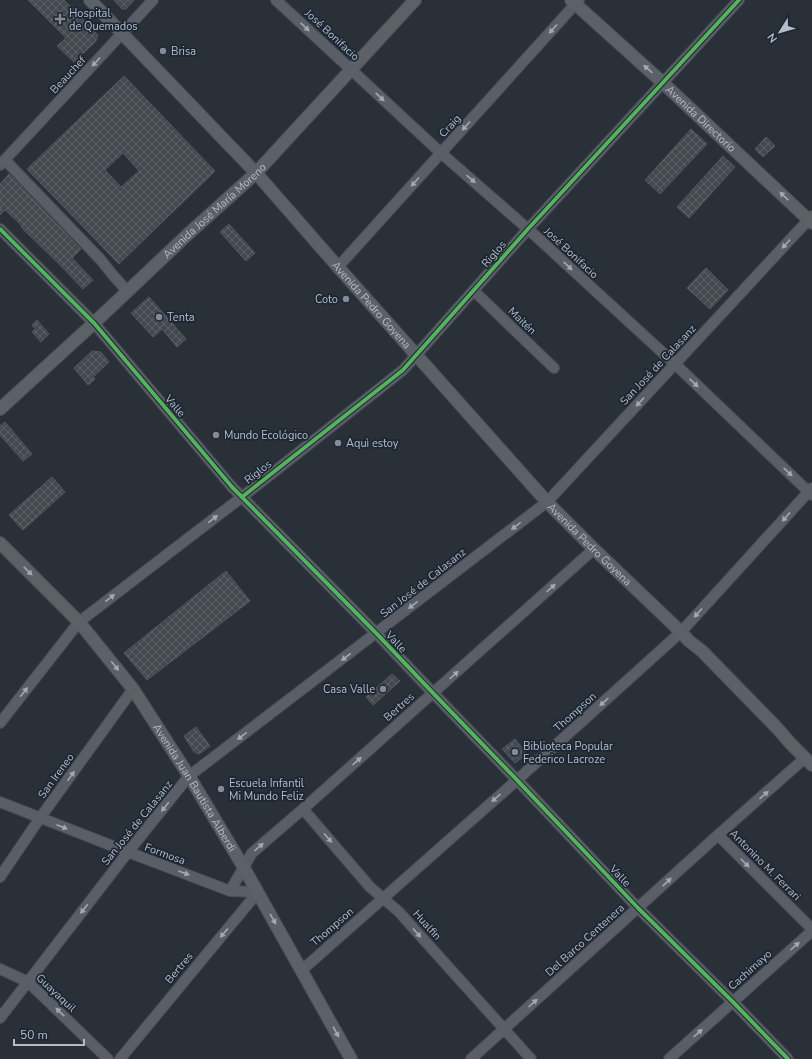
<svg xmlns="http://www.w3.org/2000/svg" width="812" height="1059" viewBox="0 0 812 1059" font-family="'Nunito Sans',sans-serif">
<defs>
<pattern id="building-cross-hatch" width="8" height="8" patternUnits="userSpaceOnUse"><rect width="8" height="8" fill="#444950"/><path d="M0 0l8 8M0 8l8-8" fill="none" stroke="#5d6168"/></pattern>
</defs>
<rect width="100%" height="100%" fill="#2a3038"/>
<path fill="url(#building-cross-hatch)" stroke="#52575f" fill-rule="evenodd" d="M 28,0 L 64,0 L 98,35 L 96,41 L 74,62 L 57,46 L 66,38 Z
M 114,0 L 134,0 L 126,9 L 122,9 Z
M 124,76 L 215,171 L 119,264 L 27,169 ZM 123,153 L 139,171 L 121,187 L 105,170 Z
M 691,129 L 707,144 L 660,194 L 645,180 Z
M 766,137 L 775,146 L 763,157 L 755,149 Z
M 723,156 L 735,167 L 689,218 L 677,207 Z
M 9,174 L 81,249 L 72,258 L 93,280 L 83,289 L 62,267 L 21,227 L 22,226 L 5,210 L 0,215 L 0,184 Z
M 229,224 L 255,253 L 246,261 L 220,232 Z
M 706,268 L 728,290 L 710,309 L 687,288 Z
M 149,297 L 186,339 L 177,347 L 162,329 L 153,337 L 131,313 Z
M 37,320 L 49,334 L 41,342 L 32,332 L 35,329 L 32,325 Z
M 92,351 L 101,352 L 109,362 L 93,377 L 95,379 L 88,385 L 74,368 Z
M 5,422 L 32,454 L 23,461 L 0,435 L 0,426 Z
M 52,477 L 65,492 L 23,530 L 9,515 Z
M 226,571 L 250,601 L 147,680 L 124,653 Z
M 392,674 L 400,681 L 373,705 L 366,697 Z
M 196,727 L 210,746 L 199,754 L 194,752 L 184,736 Z
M 515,739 L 527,754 L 515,763 L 502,749 Z"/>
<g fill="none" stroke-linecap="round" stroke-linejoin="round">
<defs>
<path id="minor" d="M 276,0 L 441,153 L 528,229 L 675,364 L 812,495
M 5,160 L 100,259 L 112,274 L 127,291
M 0,165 L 153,0
M 0,229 L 94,323 L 232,487 L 377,634 L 433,693 L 517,780 L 638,908 L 733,1002 L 788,1059
M 338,267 L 579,0
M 474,291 L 554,368
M 0,723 L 79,622 L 242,497 L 403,370 L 528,229 L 739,0
M 0,802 L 128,852 L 230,891 L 258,892
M 303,809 L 370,887 L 399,912 L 531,1059
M 718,835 L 812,929
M 0,877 L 40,818 L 133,689
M 230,891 L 252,853 L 303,809 L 594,549
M 0,969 L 28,982 L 108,1059
M 302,970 L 517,780 L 681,632 L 812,488
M 0,1018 L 128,852 L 189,776 L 547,502 L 812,216
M 120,1059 L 258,892
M 471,1059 L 610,933 L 718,835 L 805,758
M 669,1059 L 812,931"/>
<g id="major">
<path id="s1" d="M 90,0 L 256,173 L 338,267 L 547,502 L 594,549 L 681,632 L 689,641 L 702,651 L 777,728 L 791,744 L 812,765"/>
<path id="s2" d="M 571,0 L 662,82 L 812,223"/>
<path id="s3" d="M 0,409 L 94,323 L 187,235 L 256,173 L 415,0"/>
<path id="s4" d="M 0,543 L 79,622 L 133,689 L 189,776 L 244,868 L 351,1059"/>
</g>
</defs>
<use href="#minor" stroke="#484c53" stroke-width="12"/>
<use href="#major" stroke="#484c55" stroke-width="14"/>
<use href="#minor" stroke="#5a5e66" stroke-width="10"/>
<use href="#major" stroke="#5c6168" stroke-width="12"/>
<defs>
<path id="cycleway" d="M 0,229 L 94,323 L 232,487 L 377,634 L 433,693 L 517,780 L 638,908 L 733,1002 L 788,1059
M 242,497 L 403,370 L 528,229 L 739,0"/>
</defs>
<use href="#cycleway" stroke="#1d2633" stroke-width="6"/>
<use href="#cycleway" stroke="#56b35d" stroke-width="4"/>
</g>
<defs><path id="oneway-solid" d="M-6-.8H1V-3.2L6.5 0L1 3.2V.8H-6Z"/></defs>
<g fill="#a2a9b5">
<use href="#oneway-solid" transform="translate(305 27) rotate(43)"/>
<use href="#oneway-solid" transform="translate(553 29) rotate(132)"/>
<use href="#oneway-solid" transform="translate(96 62) rotate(133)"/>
<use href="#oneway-solid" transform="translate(380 97) rotate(43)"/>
<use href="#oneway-solid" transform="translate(466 126) rotate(132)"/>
<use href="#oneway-solid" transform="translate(471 179) rotate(41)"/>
<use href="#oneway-solid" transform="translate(415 182) rotate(132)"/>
<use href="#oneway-solid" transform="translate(786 244) rotate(133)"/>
<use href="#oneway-solid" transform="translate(568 266) rotate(43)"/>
<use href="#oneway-solid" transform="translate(694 383) rotate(43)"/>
<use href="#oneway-solid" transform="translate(640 402) rotate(133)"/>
<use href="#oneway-solid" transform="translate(788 472) rotate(43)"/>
<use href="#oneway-solid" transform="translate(786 517) rotate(132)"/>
<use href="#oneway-solid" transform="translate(213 519) rotate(-38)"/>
<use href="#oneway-solid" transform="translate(516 526) rotate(142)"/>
<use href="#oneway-solid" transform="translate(551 588) rotate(-42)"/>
<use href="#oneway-solid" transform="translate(110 598) rotate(-38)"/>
<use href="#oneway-solid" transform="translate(413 605) rotate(142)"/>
<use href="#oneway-solid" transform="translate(698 613) rotate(132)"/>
<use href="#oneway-solid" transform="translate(346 657) rotate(143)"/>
<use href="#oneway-solid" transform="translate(454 675) rotate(-42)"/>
<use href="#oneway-solid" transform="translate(24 692) rotate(-52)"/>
<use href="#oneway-solid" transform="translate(604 702) rotate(138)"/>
<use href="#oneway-solid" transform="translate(242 736) rotate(143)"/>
<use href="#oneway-solid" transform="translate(357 761) rotate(-42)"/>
<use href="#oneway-solid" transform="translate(71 776) rotate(-54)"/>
<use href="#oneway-solid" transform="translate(764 795) rotate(-41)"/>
<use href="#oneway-solid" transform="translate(496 798) rotate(139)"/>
<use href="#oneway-solid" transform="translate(165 807) rotate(129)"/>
<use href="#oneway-solid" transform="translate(62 827) rotate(21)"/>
<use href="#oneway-solid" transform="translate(328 838) rotate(49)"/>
<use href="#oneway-solid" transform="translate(259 847) rotate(-41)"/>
<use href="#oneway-solid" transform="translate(745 863) rotate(45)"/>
<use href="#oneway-solid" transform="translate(184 873) rotate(20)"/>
<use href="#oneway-solid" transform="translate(667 882) rotate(-43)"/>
<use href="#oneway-solid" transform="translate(84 909) rotate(128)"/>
<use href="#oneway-solid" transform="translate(224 933) rotate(130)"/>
<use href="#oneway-solid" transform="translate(417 933) rotate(48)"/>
<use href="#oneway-solid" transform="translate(795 946) rotate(-42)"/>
<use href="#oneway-solid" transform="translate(533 1003) rotate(-42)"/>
<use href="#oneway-solid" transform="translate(60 1012) rotate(-136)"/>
<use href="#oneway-solid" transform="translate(698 1033) rotate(-42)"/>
</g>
<g fill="#a2aab6">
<use href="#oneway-solid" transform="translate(648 69) rotate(-138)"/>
<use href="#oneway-solid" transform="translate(784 196) rotate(-137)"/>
<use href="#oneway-solid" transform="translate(28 571) rotate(45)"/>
<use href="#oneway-solid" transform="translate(115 666) rotate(51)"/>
<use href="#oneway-solid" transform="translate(273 919) rotate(60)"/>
<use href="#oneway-solid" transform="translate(336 1032) rotate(61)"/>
</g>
<g fill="#848b96" stroke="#1d2633" stroke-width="1.5">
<path d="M58 13h4v4h4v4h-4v4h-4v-4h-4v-4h4z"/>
<circle cx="163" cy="51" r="4"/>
<circle cx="346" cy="299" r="4"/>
<circle cx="159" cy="317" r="4"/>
<circle cx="216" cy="435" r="4"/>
<circle cx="338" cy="443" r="4"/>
<circle cx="383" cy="689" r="4"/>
<circle cx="515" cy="752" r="4"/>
<circle cx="221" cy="789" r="4"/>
</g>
<g text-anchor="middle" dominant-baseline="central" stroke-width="3.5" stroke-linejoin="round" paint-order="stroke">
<g font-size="11" fill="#b4bcc9" stroke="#1d2633" text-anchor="start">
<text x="69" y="13">Hospital<tspan x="69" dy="13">de Quemados</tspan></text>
<text x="171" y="51">Brisa</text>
<text x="338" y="299" text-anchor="end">Coto</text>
<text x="167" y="317">Tenta</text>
<text x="224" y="435">Mundo Ecológico</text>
<text x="346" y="443">Aquì estoy</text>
<text x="375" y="689" text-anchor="end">Casa Valle</text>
<text x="523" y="746">Biblioteca Popular<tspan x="523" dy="13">Federico Lacroze</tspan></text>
<text x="229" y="783">Escuela Infantil<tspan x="229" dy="13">Mi Mundo Feliz</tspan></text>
</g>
<g font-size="11" fill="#b4bcc9" stroke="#1d2633">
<text transform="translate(332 35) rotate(43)">José Bonifacio</text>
<text transform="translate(68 75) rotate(-47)">Beauchef</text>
<text stroke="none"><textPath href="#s2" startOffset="176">Avenida Directorio</textPath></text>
<text transform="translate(450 126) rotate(-48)">Craig</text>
<text stroke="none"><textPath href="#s3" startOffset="292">Avenida José María Moreno</textPath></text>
<text transform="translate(571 253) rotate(43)">José Bonifacio</text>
<text transform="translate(494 254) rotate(-49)">Riglos</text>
<text stroke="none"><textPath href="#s1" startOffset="415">Avenida Pedro Goyena</textPath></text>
<text transform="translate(522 321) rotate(44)">Maitén</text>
<text transform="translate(658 365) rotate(-47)">San José de Calasanz</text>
<text transform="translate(175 406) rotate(50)">Valle</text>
<text transform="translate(258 472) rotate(-38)">Riglos</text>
<text stroke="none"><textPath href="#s1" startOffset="739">Avenida Pedro Goyena</textPath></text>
<text transform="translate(423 583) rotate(-38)">San José de Calasanz</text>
<text transform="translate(396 642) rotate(47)">Valle</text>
<text transform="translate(399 707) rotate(-42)">Bertres</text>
<text transform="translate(575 712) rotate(-42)">Thompson</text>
<text transform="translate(56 776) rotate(-54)">San Ireneo</text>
<text stroke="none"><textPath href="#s4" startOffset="314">Avenida Juan Bautista Alberdi</textPath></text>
<text transform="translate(137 823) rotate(-51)">San José de Calasanz</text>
<text transform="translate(165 854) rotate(20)">Formosa</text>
<text transform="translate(765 865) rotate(45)">Antonino M. Ferrari</text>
<text transform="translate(620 876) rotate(47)">Valle</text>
<text transform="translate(427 925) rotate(48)">Hualfin</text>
<text transform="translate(332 927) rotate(-41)">Thompson</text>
<text transform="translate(585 940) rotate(-42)">Del Barco Centenera</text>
<text transform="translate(179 968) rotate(-50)">Bertres</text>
<text transform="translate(750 970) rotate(-42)">Cachimayo</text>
<text transform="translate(56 993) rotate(43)">Guayaquil</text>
</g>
</g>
<g transform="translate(780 32) rotate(233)" stroke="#1d2633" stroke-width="3" paint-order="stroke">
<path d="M0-3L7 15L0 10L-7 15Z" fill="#b4bcc9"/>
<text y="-6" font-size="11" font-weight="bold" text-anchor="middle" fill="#b4bcc9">N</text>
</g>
<path d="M14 1039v6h70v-6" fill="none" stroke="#b4bcc9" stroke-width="2"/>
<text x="20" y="1039" font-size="12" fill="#b4bcc9" stroke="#1d2633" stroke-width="3" paint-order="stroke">50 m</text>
</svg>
